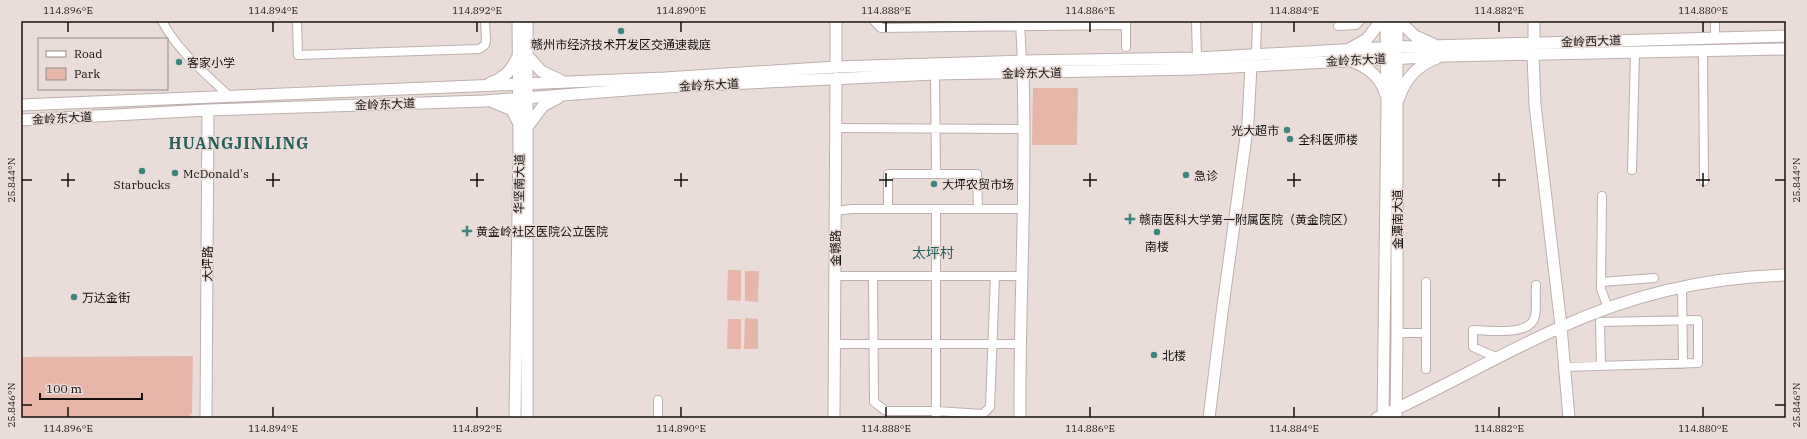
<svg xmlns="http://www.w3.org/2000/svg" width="1807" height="439" viewBox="0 0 1807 439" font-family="'IBM Plex Serif','Noto Sans SC',serif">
<rect width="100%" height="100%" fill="#eaddd9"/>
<path fill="#e6b6a9" d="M 1033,88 L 1078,88 L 1077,145 L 1032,145 Z
M 728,270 L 741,270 L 741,301 L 727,300 Z
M 745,271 L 759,271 L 758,302 L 745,301 Z
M 745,318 L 758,319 L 758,349 L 744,349 Z
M 728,319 L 741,319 L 741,349 L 727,349 Z
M 193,356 L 192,413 L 187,418 L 21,418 L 21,357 Z"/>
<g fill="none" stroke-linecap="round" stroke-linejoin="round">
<defs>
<path id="street" d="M 162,21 C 177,50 205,73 228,95
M 297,21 L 298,55 L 479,49 L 485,45 L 486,40 L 485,21
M 874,21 L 881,28 L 1126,25
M 1196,21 L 1197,58
M 1715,21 L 1715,37
M 1020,22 L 1022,61
M 1338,26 L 1356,25 L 1360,21
M 1126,47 L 1126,21
M 1703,50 L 1704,181
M 1256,54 L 1257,21
M 935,74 L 936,172
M 835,128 L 1025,129
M 1632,170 L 1635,51
M 1602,196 L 1601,289 L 1608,308
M 888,209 L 888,174 L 977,174 L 978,209
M 936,209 L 936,418
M 835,211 L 852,209 L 1023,209
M 835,276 L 1022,276
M 873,276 L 874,402 L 886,411 L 936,411 L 983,414 L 990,407 L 995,276
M 1426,282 L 1426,369
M 1601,282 L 1654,278
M 1682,286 L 1683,364
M 1397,333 L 1426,333
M 834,344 L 1020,344
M 1498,358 L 1473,347 L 1473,330 C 1489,330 1531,337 1535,316 C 1537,306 1535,295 1536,285
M 1563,367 L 1698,363 L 1698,320 L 1600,322 L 1601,366
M 658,418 L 658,400"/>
<path id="secondary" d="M 836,21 L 836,67
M 1399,21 L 1415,36 L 1433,44
M 1534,21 L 1534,43
M 1351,48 L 1367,39 L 1381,21
M 527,55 L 541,71 L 560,80
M 1533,55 L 1535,105 L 1561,326 L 1569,418
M 1351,61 C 1366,66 1381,77 1385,93
M 490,83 C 503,79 512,70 517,58
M 1399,98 C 1405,79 1418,65 1437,58
M 493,102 L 512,110 L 518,122
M 21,105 L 665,78 L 836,67 L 1022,61 L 1197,58 L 1396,47 L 1786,36
M 21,120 L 208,110 L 484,101 L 666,87 L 935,74 L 1195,69 L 1446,56 L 1786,49
M 528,126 L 543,106 L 558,98
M 206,418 L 208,110
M 515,418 L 519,148 L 518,21
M 527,418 L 527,21
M 834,418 L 836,78
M 1020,418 C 1019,303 1027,188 1023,73
M 1209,418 L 1222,313 L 1248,122 L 1251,66
M 1377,418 C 1439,390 1498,355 1561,327 C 1633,294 1706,277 1786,275
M 1383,418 L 1387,104 L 1386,21
M 1396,418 L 1397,333 L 1397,21"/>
</defs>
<use href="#street" stroke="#bcafac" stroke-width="10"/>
<use href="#secondary" stroke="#bcafac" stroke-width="13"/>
<use href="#street" stroke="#fff" stroke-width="8"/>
<use href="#secondary" stroke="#fff" stroke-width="11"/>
</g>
<path fill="none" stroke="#14100e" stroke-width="1.5" d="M 68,22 L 68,32M 273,22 L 273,32M 477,22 L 477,32M 681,22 L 681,32M 886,22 L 886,32M 1090,22 L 1090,32M 1294,22 L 1294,32M 1499,22 L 1499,32M 1703,22 L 1703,32M 68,173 L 68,187M 273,173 L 273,187M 477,173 L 477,187M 681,173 L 681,187M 886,173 L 886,187M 1090,173 L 1090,187M 1294,173 L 1294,187M 1499,173 L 1499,187M 1703,173 L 1703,187M 22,180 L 32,180M 61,180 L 75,180M 266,180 L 280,180M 470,180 L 484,180M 674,180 L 688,180M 879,180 L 893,180M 1083,180 L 1097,180M 1287,180 L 1301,180M 1492,180 L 1506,180M 1696,180 L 1710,180M 1775,180 L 1785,180M 22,405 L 32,405M 1775,405 L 1785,405M 68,407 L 68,417M 273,407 L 273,417M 477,407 L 477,417M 681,407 L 681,417M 886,407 L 886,417M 1090,407 L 1090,417M 1294,407 L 1294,417M 1499,407 L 1499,417M 1703,407 L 1703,417"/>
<g fill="#3f857e" stroke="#eaddd9" stroke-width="1.5">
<circle cx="621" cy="31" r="4"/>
<circle cx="179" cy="62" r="4"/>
<circle cx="1287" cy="130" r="4"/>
<circle cx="1290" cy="139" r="4"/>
<circle cx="142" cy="171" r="4"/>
<circle cx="175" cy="173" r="4"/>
<circle cx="1186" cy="175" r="4"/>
<circle cx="934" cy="184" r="4"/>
<path d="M1128 213h4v4h4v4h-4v4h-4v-4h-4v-4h4z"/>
<path d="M465 225h4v4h4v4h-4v4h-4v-4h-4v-4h4z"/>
<circle cx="1157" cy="232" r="4"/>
<circle cx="74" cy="297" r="4"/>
<circle cx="1154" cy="355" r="4"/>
</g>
<g text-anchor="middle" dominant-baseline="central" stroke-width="3.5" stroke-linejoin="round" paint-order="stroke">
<g font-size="12" fill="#14100e" stroke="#eaddd9">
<text transform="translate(1591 41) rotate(-2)">金岭西大道</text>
<text transform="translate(1356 60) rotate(-3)">金岭东大道</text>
<text transform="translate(1032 73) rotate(-1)">金岭东大道</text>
<text transform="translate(709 85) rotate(-3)">金岭东大道</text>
<text transform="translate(385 104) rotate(-2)">金岭东大道</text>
<text transform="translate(62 118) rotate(-3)">金岭东大道</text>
<text transform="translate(519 184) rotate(-89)">华坚南大道</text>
<text transform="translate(1397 219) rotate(-90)">金潭南大道</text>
<text transform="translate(835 248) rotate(-90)">金赣路</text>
<text transform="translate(207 264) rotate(-90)">大坪路</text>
</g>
<g font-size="12" fill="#14100e" stroke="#eaddd9" text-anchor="start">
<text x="621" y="44" text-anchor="middle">赣州市经济技术开发区交通速裁庭</text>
<text x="187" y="62">客家小学</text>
<text x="1279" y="130" text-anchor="end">光大超市</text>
<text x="1298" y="139">全科医师楼</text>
<text x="183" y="173">McDonald's</text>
<text x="1194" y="175">急诊</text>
<text x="142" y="184" text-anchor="middle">Starbucks</text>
<text x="942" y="184">大坪农贸市场</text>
<text x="1139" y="219">赣南医科大学第一附属医院（黄金院区）</text>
<text x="476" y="231">黄金岭社区医院公立医院</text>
<text x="1157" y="246" text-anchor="middle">南楼</text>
<text x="82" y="297">万达金街</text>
<text x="1162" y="355">北楼</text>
</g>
<g font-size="14" fill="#27605a" stroke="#eaddd9">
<text x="933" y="253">太坪村</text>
</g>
<g font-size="16" font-weight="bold" letter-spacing="1" fill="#27605a" stroke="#eaddd9">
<text x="239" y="143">HUANGJINLING</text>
</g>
</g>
<rect width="1807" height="439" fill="none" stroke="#eaddd9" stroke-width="44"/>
<rect x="38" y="38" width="130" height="52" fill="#eaddd9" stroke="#948b88"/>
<rect x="46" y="51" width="20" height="6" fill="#ffffff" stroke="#948b88"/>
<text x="74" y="58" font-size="12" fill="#14100e">Road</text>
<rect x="46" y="68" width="20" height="12" fill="#e6b6a9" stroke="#948b88"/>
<text x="74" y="78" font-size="12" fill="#14100e">Park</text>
<path d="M40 393v6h102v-6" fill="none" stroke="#14100e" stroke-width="2"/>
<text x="46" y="393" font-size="12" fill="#14100e" stroke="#eaddd9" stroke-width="3" paint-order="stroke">100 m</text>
<rect x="22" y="22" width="1763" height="395" fill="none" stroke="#14100e" stroke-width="1.5"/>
<g font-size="10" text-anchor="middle" fill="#14100e">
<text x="68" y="14">114.896°E</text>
<text x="273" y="14">114.894°E</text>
<text x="477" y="14">114.892°E</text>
<text x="681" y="14">114.890°E</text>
<text x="886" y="14">114.888°E</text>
<text x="1090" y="14">114.886°E</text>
<text x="1294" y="14">114.884°E</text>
<text x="1499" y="14">114.882°E</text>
<text x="1703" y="14">114.880°E</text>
<text transform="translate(1796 180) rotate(-90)" y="4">25.844°N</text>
<text transform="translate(11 180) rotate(-90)" y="4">25.844°N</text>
<text transform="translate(1796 405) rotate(-90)" y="4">25.846°N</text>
<text transform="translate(11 405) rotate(-90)" y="4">25.846°N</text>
<text x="68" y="432">114.896°E</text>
<text x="273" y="432">114.894°E</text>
<text x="477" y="432">114.892°E</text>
<text x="681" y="432">114.890°E</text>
<text x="886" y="432">114.888°E</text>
<text x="1090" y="432">114.886°E</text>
<text x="1294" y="432">114.884°E</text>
<text x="1499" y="432">114.882°E</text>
<text x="1703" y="432">114.880°E</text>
</g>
</svg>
